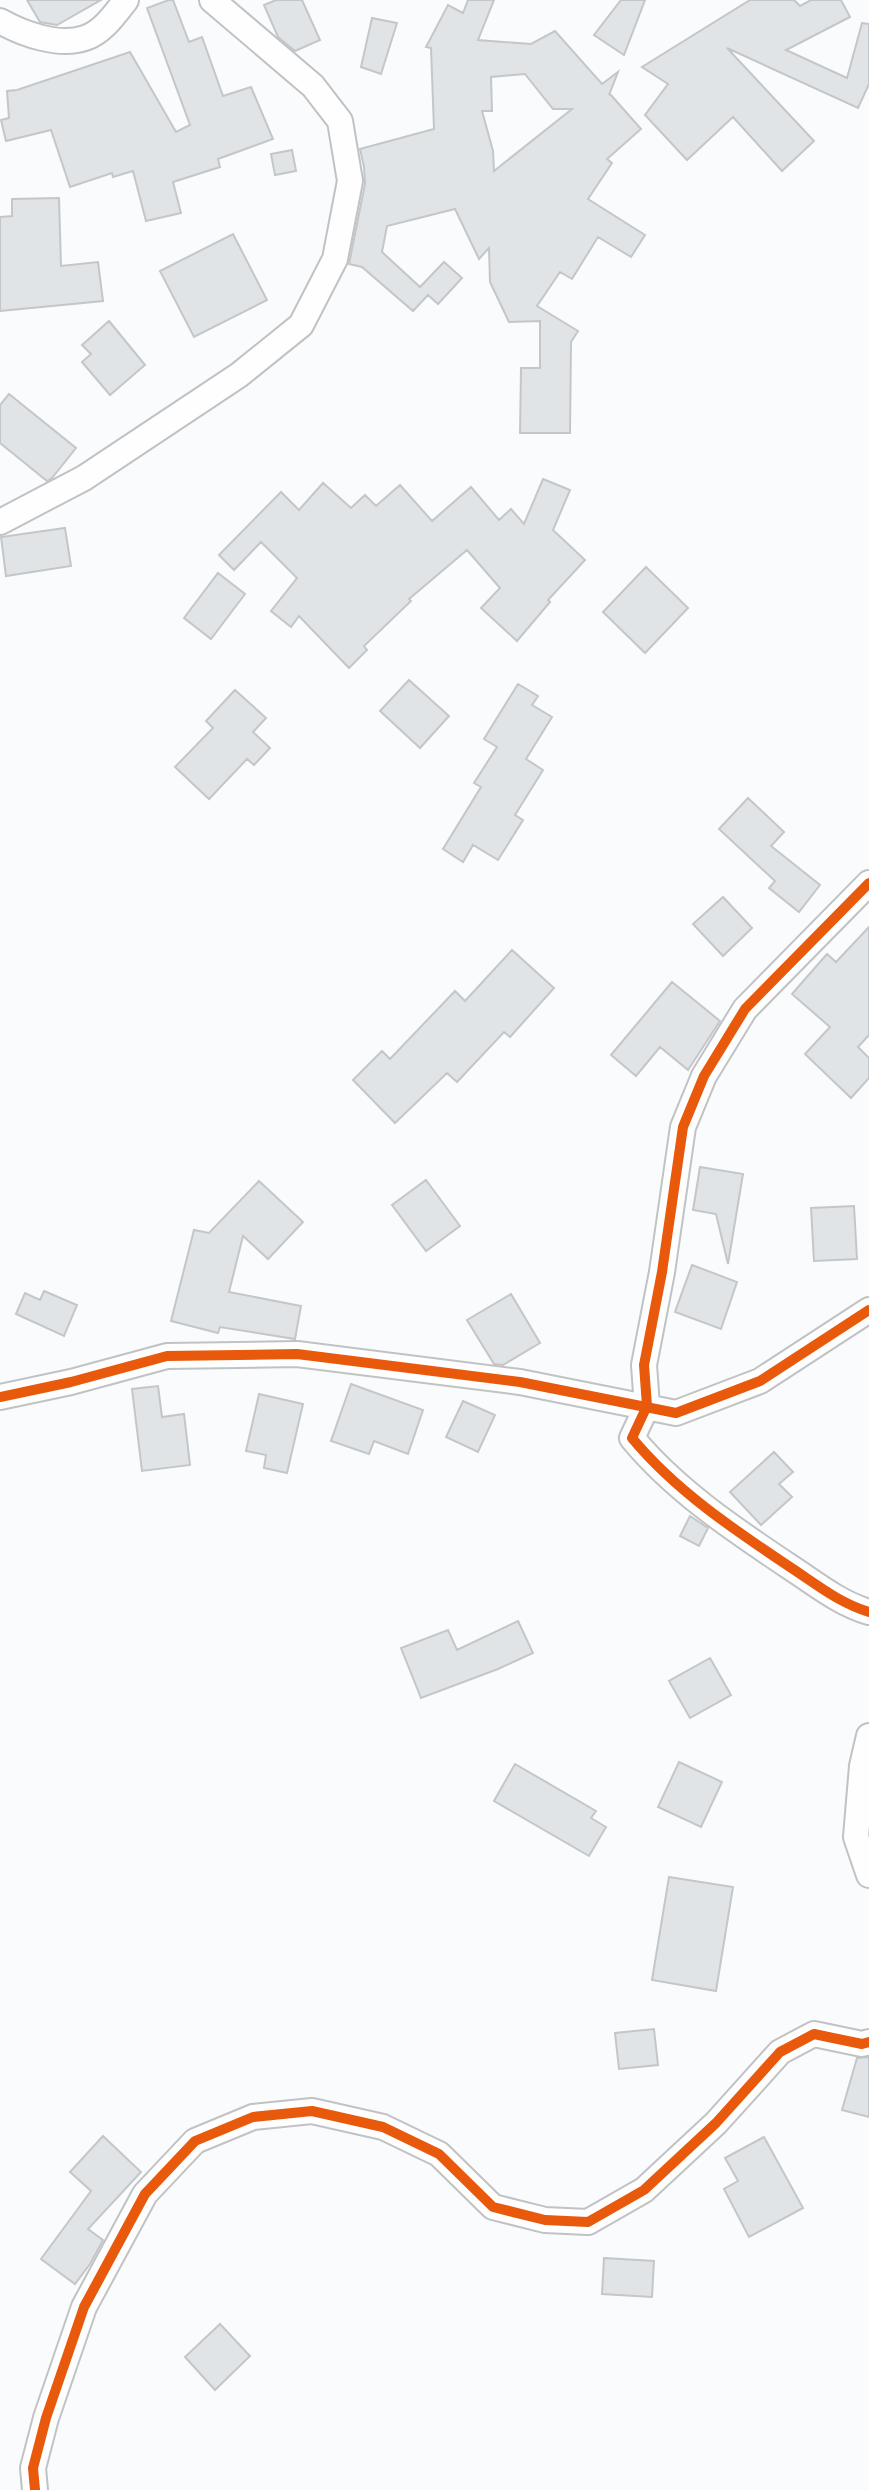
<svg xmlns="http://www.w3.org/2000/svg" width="869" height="2490" viewBox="0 0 869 2490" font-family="'Crimson Pro',serif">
<rect width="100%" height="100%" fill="#f9fbfd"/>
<path fill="#e1e4e6" stroke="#c4c6c8" stroke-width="2" fill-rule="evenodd" d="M 27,0 L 101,0 L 57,25 L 40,22 Z
M 169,0 L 173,0 L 189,42 L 202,37 L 223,96 L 251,87 L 273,139 L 218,159 L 220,167 L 173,182 L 181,213 L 146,221 L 133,171 L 113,177 L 112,173 L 70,187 L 51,130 L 6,141 L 1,120 L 9,118 L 7,91 L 17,90 L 130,52 L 176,132 L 190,125 L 147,8 Z
M 276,0 L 302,0 L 320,40 L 295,51 L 278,37 L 264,5 Z
M 468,0 L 494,0 L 478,40 L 531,44 L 555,31 L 602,84 L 618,72 L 609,95 L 610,94 L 641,129 L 607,159 L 612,163 L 588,199 L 645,235 L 631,257 L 598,237 L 572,279 L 560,272 L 537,306 L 578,331 L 571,342 L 570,433 L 520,433 L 521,368 L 540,368 L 540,321 L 509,322 L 490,282 L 489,248 L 479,259 L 455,209 L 387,226 L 382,252 L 420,287 L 444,262 L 462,278 L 438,304 L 428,295 L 413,311 L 362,267 L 349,264 L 365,184 L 364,167 L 360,149 L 434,129 L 431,48 L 426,47 L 448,5 L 463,13 ZM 525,74 L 553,109 L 572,109 L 494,171 L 493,151 L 482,111 L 492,111 L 491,77 Z
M 621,0 L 645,0 L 624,55 L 594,35 Z
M 750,0 L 794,0 L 800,6 L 811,0 L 841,0 L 850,17 L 786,50 L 847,78 L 862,23 L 869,24 L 869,84 L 858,108 L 727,48 L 814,141 L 782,171 L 733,117 L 687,160 L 645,115 L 668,84 L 642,67 Z
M 372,18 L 397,23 L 381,74 L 361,67 Z
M 292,150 L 296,171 L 275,175 L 271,154 Z
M 59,198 L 61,266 L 98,262 L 103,301 L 0,311 L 0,217 L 12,216 L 12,199 Z
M 233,234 L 267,300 L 194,337 L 160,271 Z
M 109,321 L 145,365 L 110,395 L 82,362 L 91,354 L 82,345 Z
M 9,394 L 76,448 L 52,478 L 47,481 L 0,443 L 0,405 Z
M 543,479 L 570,490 L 553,530 L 585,560 L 548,600 L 550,602 L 517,641 L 481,608 L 500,588 L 467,550 L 409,599 L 411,601 L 364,646 L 367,650 L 349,668 L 299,616 L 291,627 L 271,611 L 297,578 L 261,542 L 234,570 L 219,555 L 281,492 L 299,510 L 323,483 L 351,508 L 365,495 L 376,506 L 400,485 L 432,521 L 471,487 L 499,520 L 511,509 L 524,524 Z
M 65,528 L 71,566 L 6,576 L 1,537 Z
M 646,567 L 688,608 L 645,653 L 603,612 Z
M 218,573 L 245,594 L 211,639 L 184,618 Z
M 409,680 L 449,716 L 420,748 L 380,711 Z
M 518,684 L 538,696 L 532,705 L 552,717 L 526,759 L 543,770 L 515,815 L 523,820 L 498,860 L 473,845 L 463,862 L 443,849 L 481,787 L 474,783 L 497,747 L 484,739 Z
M 235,690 L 266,718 L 253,732 L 270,748 L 254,765 L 247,759 L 209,799 L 175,767 L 213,728 L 206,721 Z
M 748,798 L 784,832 L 771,846 L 820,885 L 799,912 L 769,888 L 775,881 L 719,829 Z
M 723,897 L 752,928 L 723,956 L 693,924 Z
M 869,927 L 869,1035 L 858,1047 L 869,1058 L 869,1078 L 851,1098 L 805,1054 L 830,1027 L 792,994 L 827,954 L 836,962 Z
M 512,950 L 554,988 L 510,1037 L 504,1032 L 457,1082 L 447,1073 L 395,1123 L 353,1080 L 382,1051 L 390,1059 L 455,991 L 465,1001 Z
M 672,982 L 720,1021 L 688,1070 L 660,1047 L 636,1076 L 611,1055 Z
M 700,1167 L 743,1174 L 728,1264 L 716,1214 L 693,1210 Z
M 426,1180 L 460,1226 L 426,1251 L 392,1205 Z
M 259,1181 L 303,1222 L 268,1259 L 243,1236 L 229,1292 L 301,1306 L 295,1339 L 220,1327 L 218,1333 L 171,1321 L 194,1230 L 209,1233 Z
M 854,1206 L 857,1259 L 814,1261 L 811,1208 Z
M 692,1265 L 737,1282 L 721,1329 L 675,1312 Z
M 44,1291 L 77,1305 L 64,1336 L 16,1314 L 25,1293 L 40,1300 Z
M 511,1294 L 540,1343 L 503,1365 L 494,1364 L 467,1320 Z
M 351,1384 L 423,1410 L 408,1454 L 374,1441 L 369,1454 L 331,1441 Z
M 158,1386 L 162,1417 L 184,1414 L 190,1465 L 142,1471 L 132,1389 Z
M 259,1394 L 303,1404 L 287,1473 L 264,1468 L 266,1455 L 246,1451 Z
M 463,1401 L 495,1415 L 478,1452 L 446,1437 Z
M 774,1452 L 793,1472 L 779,1484 L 792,1497 L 761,1525 L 730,1492 Z
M 690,1516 L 708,1528 L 699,1546 L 680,1536 Z
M 518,1621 L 533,1653 L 498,1669 L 421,1698 L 401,1648 L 448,1630 L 457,1650 Z
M 710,1658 L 731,1695 L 690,1718 L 669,1681 Z
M 679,1762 L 722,1782 L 701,1827 L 658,1807 Z
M 515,1764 L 596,1811 L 591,1818 L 606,1827 L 589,1856 L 494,1801 Z
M 669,1877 L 733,1887 L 716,1991 L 652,1980 Z
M 654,2029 L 658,2065 L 619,2069 L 615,2033 Z
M 869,2057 L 869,2117 L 842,2110 L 857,2058 Z
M 103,2136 L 141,2172 L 88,2229 L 103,2240 L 90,2264 L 75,2284 L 41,2259 L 91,2191 L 70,2172 Z
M 764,2137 L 803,2208 L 749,2237 L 724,2189 L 738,2181 L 725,2158 Z
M 604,2258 L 654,2261 L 652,2297 L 602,2294 Z
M 220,2324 L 250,2356 L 215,2390 L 185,2357 Z"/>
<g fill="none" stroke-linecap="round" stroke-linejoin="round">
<defs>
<path id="street" d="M 0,21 C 23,34 59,47 85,38 C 103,32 115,14 126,0
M 0,522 L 84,478 L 239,375 L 301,325 L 335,259 L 350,181 L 340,121 L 313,86 L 212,0
M 869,883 L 745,1009 L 704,1076 L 683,1127 L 662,1272 L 644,1365 L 647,1406 L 632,1438 C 675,1490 733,1529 790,1567 C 816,1584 839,1603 869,1612
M 0,1397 L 71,1382 L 167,1356 L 297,1354 L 520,1382 L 676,1413 L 760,1381 L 869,1310
M 869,1736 L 862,1766 L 856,1837 L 869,1875
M 35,2490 L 33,2468 L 46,2418 L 84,2307 L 145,2194 L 195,2141 L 253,2117 L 312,2111 L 383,2127 L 439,2154 L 493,2207 L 545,2220 L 588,2222 L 644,2190 L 716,2123 L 780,2052 L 814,2034 L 862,2044 L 869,2042"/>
</defs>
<use href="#street" stroke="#c0c2c4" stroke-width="28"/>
<use href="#street" stroke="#fefeff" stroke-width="24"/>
<defs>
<path id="cycleway" d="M 869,883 L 745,1009 L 704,1076 L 683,1127 L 662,1272 L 644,1365 L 647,1406 L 632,1438 C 675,1490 733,1529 790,1567 C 816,1584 839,1603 869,1612
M 0,1397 L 71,1382 L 167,1356 L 297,1354 L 520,1382 L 676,1413 L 760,1381 L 869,1310
M 35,2490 L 33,2468 L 46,2418 L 84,2307 L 145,2194 L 195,2141 L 253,2117 L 312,2111 L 383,2127 L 439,2154 L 493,2207 L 545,2220 L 588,2222 L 644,2190 L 716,2123 L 780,2052 L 814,2034 L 862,2044 L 869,2042"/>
</defs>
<use href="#cycleway" stroke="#fff" stroke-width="15"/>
<use href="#cycleway" stroke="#e8590c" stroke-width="10"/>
</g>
</svg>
